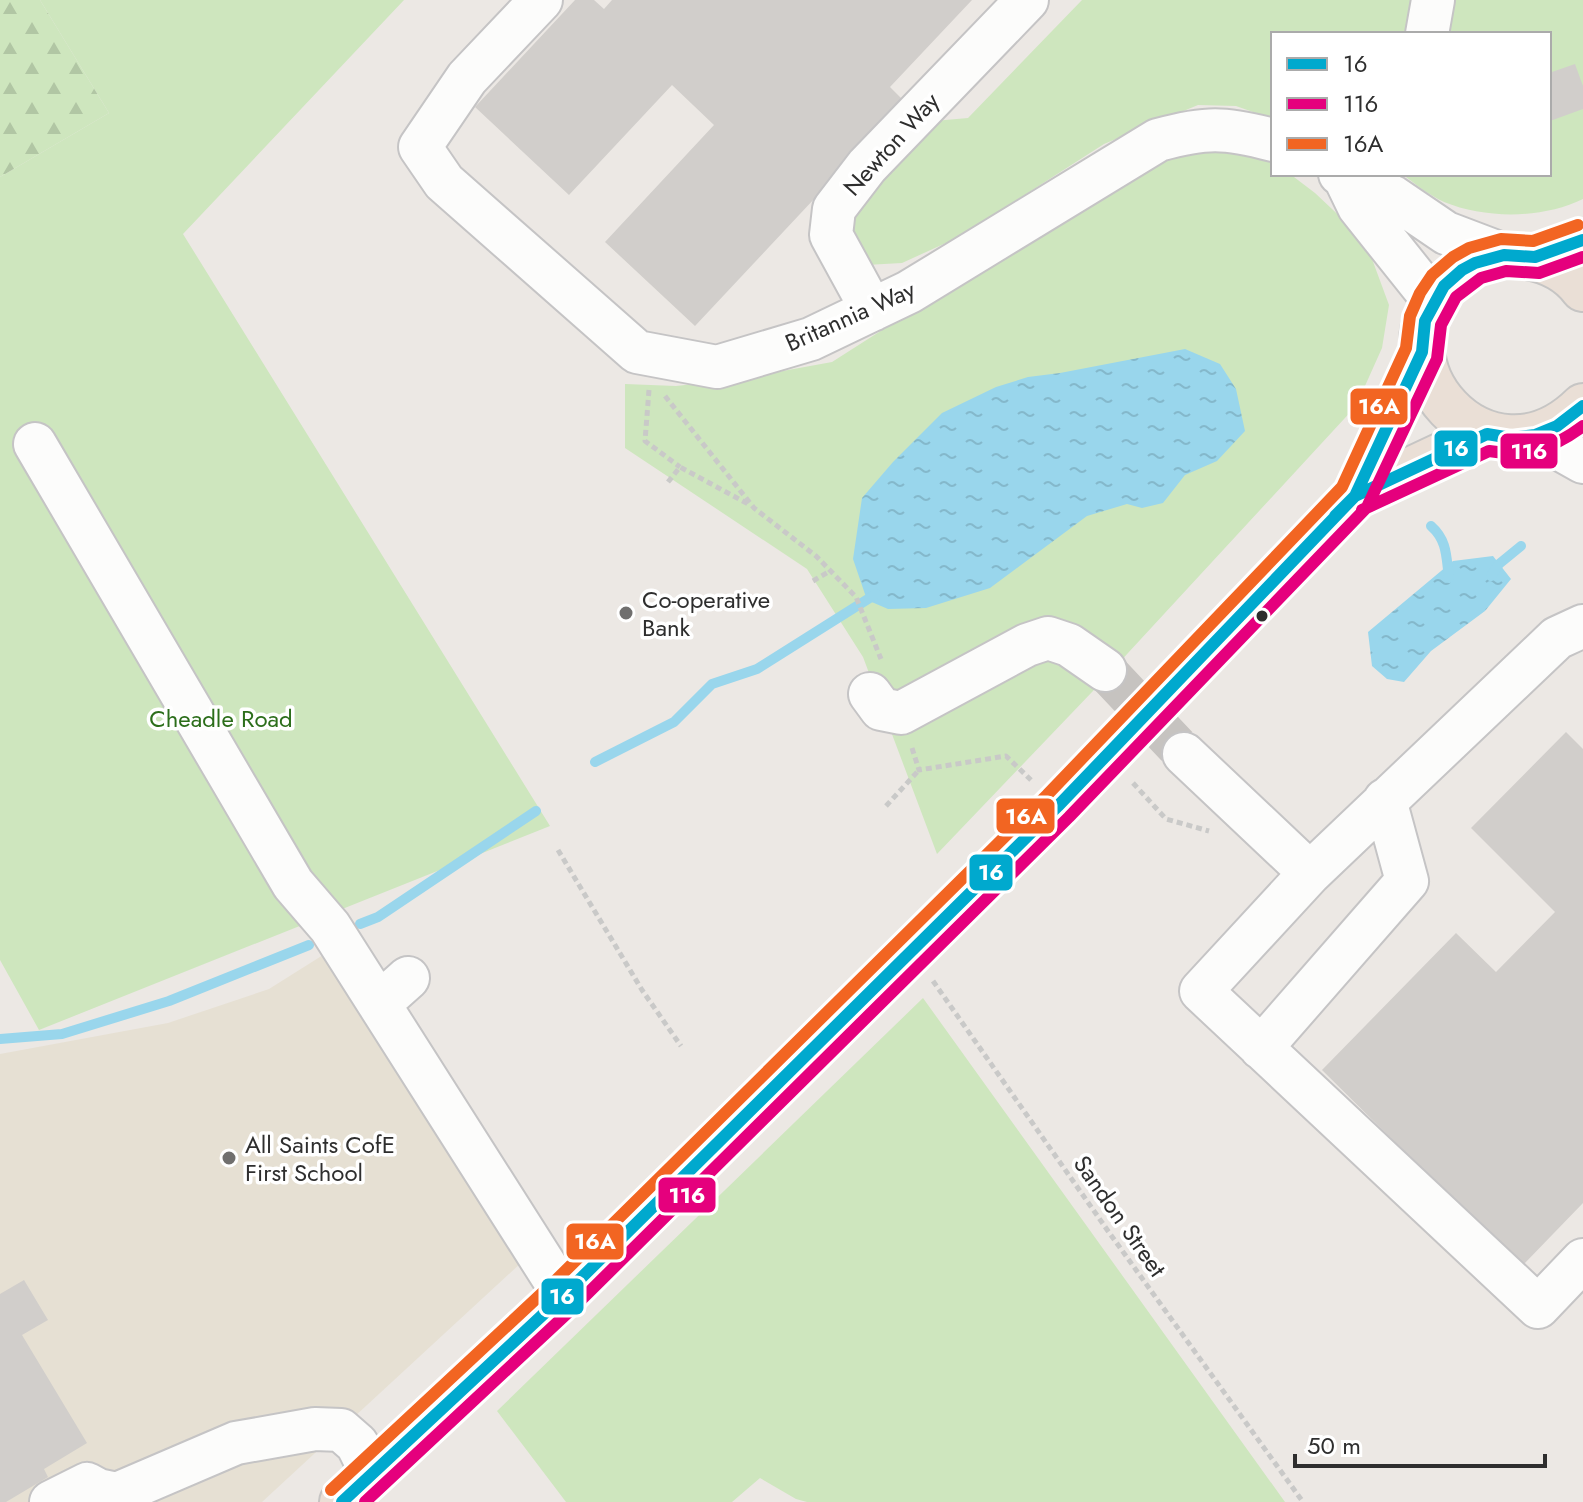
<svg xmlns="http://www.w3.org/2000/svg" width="1583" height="1502" viewBox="0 0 1583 1502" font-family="Jost,sans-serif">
<defs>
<pattern id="forest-firs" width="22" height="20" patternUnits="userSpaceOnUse" patternTransform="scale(2)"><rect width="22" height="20" fill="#cee6be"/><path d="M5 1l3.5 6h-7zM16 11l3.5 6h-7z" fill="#b1c6a4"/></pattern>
<pattern id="water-ripples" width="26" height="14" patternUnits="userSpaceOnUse" patternTransform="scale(2)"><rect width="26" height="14" fill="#99d6ec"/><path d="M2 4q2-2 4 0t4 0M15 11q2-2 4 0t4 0" fill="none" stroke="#84b8cb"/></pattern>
</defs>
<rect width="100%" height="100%" fill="#ece8e4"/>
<path fill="#e6e0d3" d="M 331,950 L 522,1262 L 262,1502 L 0,1502 L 0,1054 L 168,1023 L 269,989 Z"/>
<path fill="#cee6be" d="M 40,0 L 404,0 L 183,234 L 550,826 L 39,1030 L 0,960 L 0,177 L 109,113 Z
M 1082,0 L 1583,0 L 1583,199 C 1542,219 1486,219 1444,202 C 1429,195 1415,184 1402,174 L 1549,174 L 1549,34 L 1273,34 L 1273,119 L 1236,106 L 1198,105 L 1104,144 L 959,237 L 902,263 L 866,265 L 854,247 L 850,206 L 934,121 L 968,118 Z
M 1203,148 L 1263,153 L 1273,161 L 1273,174 L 1290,174 L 1315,193 L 1365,240 L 1389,305 L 1382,348 L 1356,406 L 1092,692 L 937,854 L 863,657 L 807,569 L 625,448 L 625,384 L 676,386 L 739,379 L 832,362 L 1147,161 Z
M 923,998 L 1285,1502 L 807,1502 L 796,1499 L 760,1478 L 732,1502 L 566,1502 L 497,1411 Z"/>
<path fill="url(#forest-firs)" d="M 0,0 L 40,0 L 109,113 L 0,177 Z"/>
<path fill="url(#water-ripples)" d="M 1185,349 L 1220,364 L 1236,389 L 1245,431 L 1217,461 L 1185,475 L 1163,503 L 1142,508 L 1127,504 L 1087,516 L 990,588 L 926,608 L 888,609 L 867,600 L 853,559 L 862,498 L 893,462 L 942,413 L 996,387 L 1028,377 L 1060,373 Z
M 1493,556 L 1511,579 L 1485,611 L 1431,651 L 1404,682 L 1387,679 L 1372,666 L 1368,632 L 1453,561 Z"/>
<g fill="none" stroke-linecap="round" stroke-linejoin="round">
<path stroke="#99d6ec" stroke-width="10" d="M 1431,526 C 1448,541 1446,558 1449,578
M 1491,576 L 1499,564 L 1521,546
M 595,762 L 674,722 L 712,684 L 757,669 L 876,594
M 360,924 L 378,917 L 536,811
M 0,1039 L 62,1034 L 169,1001 L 309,945"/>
</g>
<path fill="#d1cecb" d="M 575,0 L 594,0 L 604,9 L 612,0 L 972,0 L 890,87 L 905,102 L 695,326 L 605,242 L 714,125 L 672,85 L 569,195 L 475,107 Z
M 1575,64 L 1583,86 L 1583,109 L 1550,121 L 1549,73 Z
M 1566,732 L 1583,749 L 1583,1203 L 1521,1267 L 1322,1070 L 1456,933 L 1496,972 L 1555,912 L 1471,828 Z
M 24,1280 L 48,1320 L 22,1335 L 87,1443 L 44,1469 L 48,1477 L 6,1502 L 0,1502 L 0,1294 Z"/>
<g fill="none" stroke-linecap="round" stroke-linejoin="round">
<path stroke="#c6c3c0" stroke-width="42" stroke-dasharray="42 21" stroke-linecap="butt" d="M 1105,670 L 1184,754"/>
<defs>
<path id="minor" d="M 541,0 L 467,78 L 420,147 L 444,182 L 637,352 L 717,367 L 811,339 L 909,292 L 1158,140 C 1206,127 1224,127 1273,140
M 1427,34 L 1433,0
M 1340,174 L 1393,197 L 1446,233 L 1504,255
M 1345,178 L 1359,207 L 1434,301
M 872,310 L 831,235 L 834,209 L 867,166 L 1027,0
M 1535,435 L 1583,462
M 35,444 L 293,884 L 330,927 L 564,1295
M 1583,626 L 1557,638 L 1310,873 L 1201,991 L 1538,1307 L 1583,1260
M 870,694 L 881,709 L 901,713 L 1027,645 L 1048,638 L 1069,645 L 1105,670
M 1184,754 L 1310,873
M 379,1004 L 408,978
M 1261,1048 L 1407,881 L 1385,800
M 51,1502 L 87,1484 L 98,1490 L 117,1494 L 236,1443 L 315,1429 L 341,1430 L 357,1444 L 372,1474"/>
<path id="highway" d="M 1583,289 C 1565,265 1537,256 1508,255 C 1489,255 1467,265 1453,278 C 1363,360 1488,500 1583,406
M 1355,496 L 1487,434
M 342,1502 L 564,1295 L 1058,806 L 1355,496 L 1422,352"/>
</defs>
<use href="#minor" stroke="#c5c4c5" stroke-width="46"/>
<use href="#highway" stroke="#c6c5c4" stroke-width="48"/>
<path stroke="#c9c9c8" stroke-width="5" stroke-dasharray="6 4" stroke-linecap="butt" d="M 649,390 L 645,441 L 680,467
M 665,396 L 754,508 L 816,556 L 856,597 L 881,659
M 668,482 L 680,467 L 750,505
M 813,581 L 830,571
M 912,748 L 919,770 L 1006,756 L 1031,780
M 1133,783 L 1166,819 L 1209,831
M 886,806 L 919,770
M 558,850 L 642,990 L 681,1046
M 933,981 L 1108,1231 L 1303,1502"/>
<use href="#minor" stroke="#fcfcfb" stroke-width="42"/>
<use href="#highway" stroke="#eadfd6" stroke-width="44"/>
<defs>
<path id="bus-1" d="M 1335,516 L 1355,496 L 1487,434 L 1511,438 L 1535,435 L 1557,426 L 1583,406
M 342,1502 L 564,1295 L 1058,806 L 1355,496 L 1422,352 L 1425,321 L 1444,286 L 1462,270 L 1475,263 L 1504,255 L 1535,257 L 1583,240"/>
<path id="bus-2" d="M 1362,510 L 1489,451 C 1526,457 1554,448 1583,426
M 365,1502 L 575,1306 L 1069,817 L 1367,507 L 1437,359 L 1441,325 L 1456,297 L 1481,278 L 1506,271 L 1539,273 L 1583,257"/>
<path id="bus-3" d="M 331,1490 L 553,1283 L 1047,795 L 1342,487 L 1406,348 L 1410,316 L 1420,293 L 1432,275 L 1453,257 L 1469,248 L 1501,239 L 1533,241 L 1578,225"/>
</defs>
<use href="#bus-1" stroke="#fff" stroke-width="18"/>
<use href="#bus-2" stroke="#fff" stroke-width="18"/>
<use href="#bus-3" stroke="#fff" stroke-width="18"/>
<use href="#bus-1" stroke="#00a9ce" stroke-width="12"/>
<use href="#bus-2" stroke="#e5007d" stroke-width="12"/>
<use href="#bus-3" stroke="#f26522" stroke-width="12"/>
</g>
<g fill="#706f6e" stroke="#fff" stroke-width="3">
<circle cx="626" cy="613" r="8"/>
<circle cx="229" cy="1158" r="8"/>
</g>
<circle fill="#2e2e2e" stroke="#fff" stroke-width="3" cx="1262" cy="616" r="7"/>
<g text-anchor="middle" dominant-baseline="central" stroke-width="7" stroke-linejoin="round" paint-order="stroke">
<g font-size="24" fill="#2e2e2e" stroke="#fff">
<text transform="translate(891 144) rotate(-48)">Newton Way</text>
<text transform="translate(850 316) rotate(-24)">Britannia Way</text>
<text transform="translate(1120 1216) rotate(55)">Sandon Street</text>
</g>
<g font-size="24" fill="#2e2e2e" stroke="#fff" text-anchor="start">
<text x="642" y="599">Co-operative<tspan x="642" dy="28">Bank</tspan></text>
<text x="245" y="1144">All Saints CofE<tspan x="245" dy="28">First School</tspan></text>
</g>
<g font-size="24" fill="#2c6e1b" stroke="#fff">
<text x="221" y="718">Cheadle Road</text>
</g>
</g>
<g stroke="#fff" stroke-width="3">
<rect x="1349" y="387" width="60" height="39" rx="8" fill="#f26522"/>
<rect x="1433" y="429" width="46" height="39" rx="8" fill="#00a9ce"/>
<rect x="1499" y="432" width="60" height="38" rx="8" fill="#e5007d"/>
<rect x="995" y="797" width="61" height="38" rx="8" fill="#f26522"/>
<rect x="968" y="853" width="46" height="39" rx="8" fill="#00a9ce"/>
<rect x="657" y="1176" width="60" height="38" rx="8" fill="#e5007d"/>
<rect x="565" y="1222" width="60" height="39" rx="8" fill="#f26522"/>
<rect x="540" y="1277" width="45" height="39" rx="8" fill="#00a9ce"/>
</g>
<g font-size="22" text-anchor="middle" font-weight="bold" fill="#fff">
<text x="1379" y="414">16A</text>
<text x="1456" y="456">16</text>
<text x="1529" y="459">116</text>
<text x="1026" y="824">16A</text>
<text x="991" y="880">16</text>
<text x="687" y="1203">116</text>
<text x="595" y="1249">16A</text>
<text x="562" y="1304">16</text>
</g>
<rect x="1271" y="32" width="280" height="144" fill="#ffffff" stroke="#ababab" stroke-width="2"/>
<rect x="1287" y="58" width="40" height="12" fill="#00a9ce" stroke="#ababab" stroke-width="2"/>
<text x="1343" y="72" font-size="24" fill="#2e2e2e">16</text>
<rect x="1287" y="98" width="40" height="12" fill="#e5007d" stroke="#ababab" stroke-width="2"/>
<text x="1343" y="112" font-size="24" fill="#2e2e2e">116</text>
<rect x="1287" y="138" width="40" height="12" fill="#f26522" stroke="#ababab" stroke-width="2"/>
<text x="1343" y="152" font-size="24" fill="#2e2e2e">16A</text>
<path d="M1295 1454v12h250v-12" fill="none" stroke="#2e2e2e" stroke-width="4"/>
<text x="1307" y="1454" font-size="24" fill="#2e2e2e" stroke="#ffffff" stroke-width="6" paint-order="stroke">50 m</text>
</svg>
